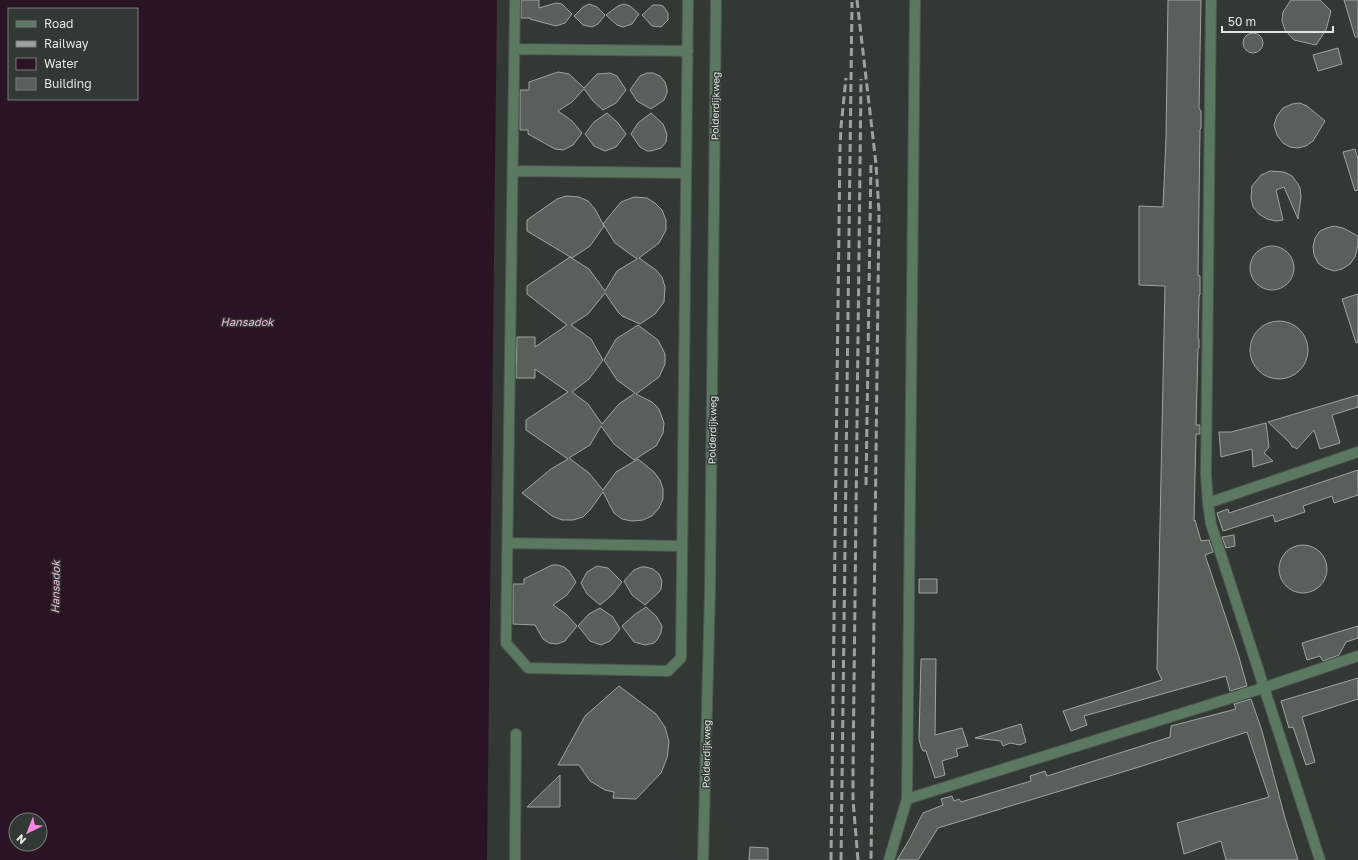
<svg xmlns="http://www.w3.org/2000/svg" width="1358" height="860" viewBox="0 0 1358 860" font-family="'Golos Text',sans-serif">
<rect width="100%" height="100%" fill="#323833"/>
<path fill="#2b1326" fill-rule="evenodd" d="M 0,0 L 497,0 L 487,860 L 0,860 ZM 9,9 L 137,9 L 137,99 L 9,99 ZM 16,820 L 40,820 L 40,844 L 16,844 Z"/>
<path fill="#59605b" stroke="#9fa6a0" d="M 521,0 L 539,0 L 539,8 L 556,3 L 562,4 L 572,14 L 565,23 L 556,26 L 530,19 L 530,18 L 521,18 Z
M 1168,0 L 1201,0 L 1199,108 L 1201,111 L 1201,128 L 1200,129 L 1198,275 L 1200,276 L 1200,295 L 1199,296 L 1198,339 L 1199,339 L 1199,348 L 1198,349 L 1196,425 L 1200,425 L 1200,434 L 1196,434 L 1194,521 L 1195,520 L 1201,541 L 1209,540 L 1213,552 L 1205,555 L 1239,657 L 1247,686 L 1230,691 L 1226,676 L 1084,716 L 1087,725 L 1071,731 L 1063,711 L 1162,680 L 1157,669 L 1165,286 L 1139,285 L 1139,206 L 1163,207 L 1166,138 Z
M 1291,0 L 1320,0 L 1331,11 L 1326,30 L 1316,45 L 1294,40 L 1285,30 L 1282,21 L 1283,12 Z
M 1344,0 L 1358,0 L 1358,37 L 1355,37 Z
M 589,4 L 597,7 L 605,15 L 598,24 L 592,27 L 583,25 L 574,16 L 583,7 Z
M 624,4 L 630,6 L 639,14 L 632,24 L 623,27 L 617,25 L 606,15 L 618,6 Z
M 653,5 L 659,5 L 663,6 L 668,13 L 668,20 L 661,27 L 652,26 L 642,15 Z
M1243 43a10 10 0 1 1 20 0a10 10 0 1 1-20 0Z
M 1338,48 L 1342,64 L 1318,71 L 1313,55 Z
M 558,72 L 569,74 L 584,88 L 597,74 L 610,73 L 617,76 L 626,90 L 616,103 L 603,110 L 593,101 L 584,89 L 572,102 L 558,111 L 572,121 L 582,133 L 573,145 L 563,150 L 555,149 L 528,134 L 528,130 L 520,130 L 520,90 L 529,90 L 529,82 Z
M 647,73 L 653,73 L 660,76 L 665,82 L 667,89 L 667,93 L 664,100 L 651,109 L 637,101 L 630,90 L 640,76 Z
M 1300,103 L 1307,106 L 1325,121 L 1313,141 L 1306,146 L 1298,148 L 1290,147 L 1283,143 L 1277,135 L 1274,125 L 1277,116 L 1283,108 L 1292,104 Z
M 607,113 L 618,123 L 626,134 L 616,147 L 605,151 L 594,146 L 585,134 L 594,122 Z
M 651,113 L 663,124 L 667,134 L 666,142 L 661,148 L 651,151 L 647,151 L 640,147 L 631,134 L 638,123 Z
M 1355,149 L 1358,159 L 1358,190 L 1355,191 L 1343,152 Z
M 1270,171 L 1284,172 L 1292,176 L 1298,184 L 1300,188 L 1301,197 L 1298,219 L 1284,187 L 1276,190 L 1283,220 L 1276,221 L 1267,219 L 1259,214 L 1253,207 L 1251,198 L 1252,186 L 1261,175 Z
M 566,196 L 579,197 L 588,201 L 595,209 L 604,226 L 590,246 L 572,258 L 527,231 L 527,220 L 557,199 Z
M 634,197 L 647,198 L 655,203 L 662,210 L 666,220 L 666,230 L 659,243 L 639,258 L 656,270 L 662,277 L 665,287 L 664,302 L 655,314 L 640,324 L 622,316 L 618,312 L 605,293 L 588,314 L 571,325 L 591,339 L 603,360 L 589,379 L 572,392 L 588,404 L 602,424 L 619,404 L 635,393 L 617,380 L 604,360 L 616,339 L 638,325 L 658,340 L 665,354 L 665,364 L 659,377 L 636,394 L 652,402 L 659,409 L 664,423 L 663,433 L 656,446 L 634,460 L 614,444 L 601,426 L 590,445 L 569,458 L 589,473 L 603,490 L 616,472 L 638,459 L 654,472 L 660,480 L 663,489 L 663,499 L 659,508 L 652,516 L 643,520 L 632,521 L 622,519 L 614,513 L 603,492 L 590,510 L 583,517 L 573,520 L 562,520 L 552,516 L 522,493 L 551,469 L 568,459 L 526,430 L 526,420 L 568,392 L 535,369 L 535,378 L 516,378 L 517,337 L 535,337 L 535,347 L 567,325 L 527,294 L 527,286 L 570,257 L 589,269 L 605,291 L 617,271 L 637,259 L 615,243 L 603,224 L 621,202 Z
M 1334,226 L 1343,228 L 1358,236 L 1358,245 L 1355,257 L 1350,264 L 1342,269 L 1334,271 L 1325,268 L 1318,263 L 1314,255 L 1313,247 L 1315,238 L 1320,231 L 1327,228 Z
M1250 268a22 22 0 1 1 44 0a22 22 0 1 1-44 0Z
M 1358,294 L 1358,342 L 1356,343 L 1342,299 Z
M1250 350a29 29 0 1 1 58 0a29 29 0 1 1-58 0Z
M 1358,395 L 1358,407 L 1332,415 L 1340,443 L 1320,449 L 1314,430 L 1297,449 L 1294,447 L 1292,447 L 1290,443 L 1268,422 Z
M 1266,423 L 1269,447 L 1264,453 L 1273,461 L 1253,467 L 1252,449 L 1221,457 L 1219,432 L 1231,432 Z
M 1358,470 L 1358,495 L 1334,503 L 1332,496 L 1303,506 L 1305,512 L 1275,522 L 1273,515 L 1223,531 L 1217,513 L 1228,509 L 1229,513 Z
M 1234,535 L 1235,546 L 1226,548 L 1222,537 Z
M1279 569a24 24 0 1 1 48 0a24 24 0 1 1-48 0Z
M 552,565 L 558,565 L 564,567 L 569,571 L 576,582 L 567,595 L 553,605 L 566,614 L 577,626 L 565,641 L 557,644 L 549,643 L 543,639 L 535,625 L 513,624 L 513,584 L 524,584 L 524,579 Z
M 597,566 L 608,568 L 622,582 L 612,595 L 600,605 L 587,594 L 581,583 L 587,572 Z
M 641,567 L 646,567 L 653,569 L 659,574 L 662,581 L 661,589 L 659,592 L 645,605 L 632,595 L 624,581 L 634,570 Z
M 919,579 L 937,579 L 937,593 L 919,593 Z
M 646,607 L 656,616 L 662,626 L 661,633 L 657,640 L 654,643 L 645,645 L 634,642 L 622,626 L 634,615 Z
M 600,608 L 613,617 L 620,629 L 610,641 L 601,645 L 590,641 L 578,626 L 589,614 Z
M 1358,626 L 1358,638 L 1346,642 L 1339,655 L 1323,661 L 1320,656 L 1307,660 L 1302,643 Z
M 921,659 L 936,659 L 935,735 L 962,728 L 968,746 L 956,749 L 958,756 L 942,761 L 945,775 L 935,778 L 926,751 L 923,751 L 921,747 L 919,739 Z
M 1358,678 L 1358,699 L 1302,717 L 1315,762 L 1306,765 L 1293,727 L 1289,728 L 1281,701 Z
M 619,686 L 656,714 L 665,727 L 669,742 L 667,758 L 661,773 L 636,799 L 613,798 L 614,792 L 605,790 L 590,781 L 579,765 L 558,765 L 585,716 Z
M 1251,699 L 1262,731 L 1285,818 L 1298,860 L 1226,860 L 1221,841 L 1184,854 L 1177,823 L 1269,797 L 1247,732 L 1139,767 L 938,828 L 918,860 L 897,860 L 908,842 L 923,813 L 943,805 L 941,799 L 952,796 L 954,801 L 959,799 L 961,802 L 1031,781 L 1030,776 L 1045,771 L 1047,776 L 1170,737 L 1171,726 L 1236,709 L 1234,704 Z
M 1021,724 L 1026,742 L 1020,745 L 1010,743 L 1003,746 L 1001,741 L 975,738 Z
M 560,775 L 560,807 L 527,807 Z
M 750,847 L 768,848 L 768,860 L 749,860 Z"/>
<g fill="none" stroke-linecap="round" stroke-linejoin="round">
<defs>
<path id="minor" d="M 515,0 L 506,643 L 528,668 L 668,671 L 681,658 L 688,0
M 1211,0 L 1206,475 L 1208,503 L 1211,524 L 1320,860
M 514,49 L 688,51
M 513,171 L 686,173
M 1208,503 L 1358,452
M 508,543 L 681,546
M 907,799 L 1263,688 L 1358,656
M 515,860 L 516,734
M 703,860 L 710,592 L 716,0
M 889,860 L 907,799 L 915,0"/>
</defs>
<use href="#minor" stroke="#4e544f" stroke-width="12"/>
<use href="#minor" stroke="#5b7861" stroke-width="10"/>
<path stroke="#9ea29f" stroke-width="3" stroke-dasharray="8 4" stroke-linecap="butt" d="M 857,0 L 876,164 L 879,212 L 871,860
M 866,485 L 871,162
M 831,860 L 840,148 L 841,127 L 846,78
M 841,860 L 852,2
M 858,860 L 853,800 L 853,771 L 861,79"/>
</g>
<g text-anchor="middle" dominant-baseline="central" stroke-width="3" stroke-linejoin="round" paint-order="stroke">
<g font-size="10" fill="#e2e6e3" stroke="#323833">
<text transform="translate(715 106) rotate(-89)">Polderdijkweg</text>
<text transform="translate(712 430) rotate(-89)">Polderdijkweg</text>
<text transform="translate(706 754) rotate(-89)">Polderdijkweg</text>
</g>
<g font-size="11" font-style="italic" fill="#efbbe2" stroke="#323833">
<text x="247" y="321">Hansadok</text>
<text transform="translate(55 587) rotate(-89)">Hansadok</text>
</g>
</g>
<rect x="8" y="8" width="130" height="92" fill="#323833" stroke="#787e79"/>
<rect x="16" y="21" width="20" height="6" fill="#5b7861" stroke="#787e79"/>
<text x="44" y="28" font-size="12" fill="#e2e6e3">Road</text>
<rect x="16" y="41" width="20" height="6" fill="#9ea29f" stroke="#787e79"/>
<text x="44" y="48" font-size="12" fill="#e2e6e3">Railway</text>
<rect x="16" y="58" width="20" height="12" fill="#2b1326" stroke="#787e79"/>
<text x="44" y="68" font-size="12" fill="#e2e6e3">Water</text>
<rect x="16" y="78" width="20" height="12" fill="#59605b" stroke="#787e79"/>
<text x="44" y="88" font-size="12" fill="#e2e6e3">Building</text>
<g transform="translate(28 832) rotate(223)"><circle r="19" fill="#323833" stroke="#787e79"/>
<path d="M0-3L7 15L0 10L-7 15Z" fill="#fb87e5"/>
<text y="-6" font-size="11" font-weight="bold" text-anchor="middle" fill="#e2e6e3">N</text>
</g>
<path d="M1222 26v6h111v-6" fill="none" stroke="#e2e6e3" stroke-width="2"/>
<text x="1228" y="26" font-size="12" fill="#e2e6e3" stroke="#323833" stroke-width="3" paint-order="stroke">50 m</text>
</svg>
